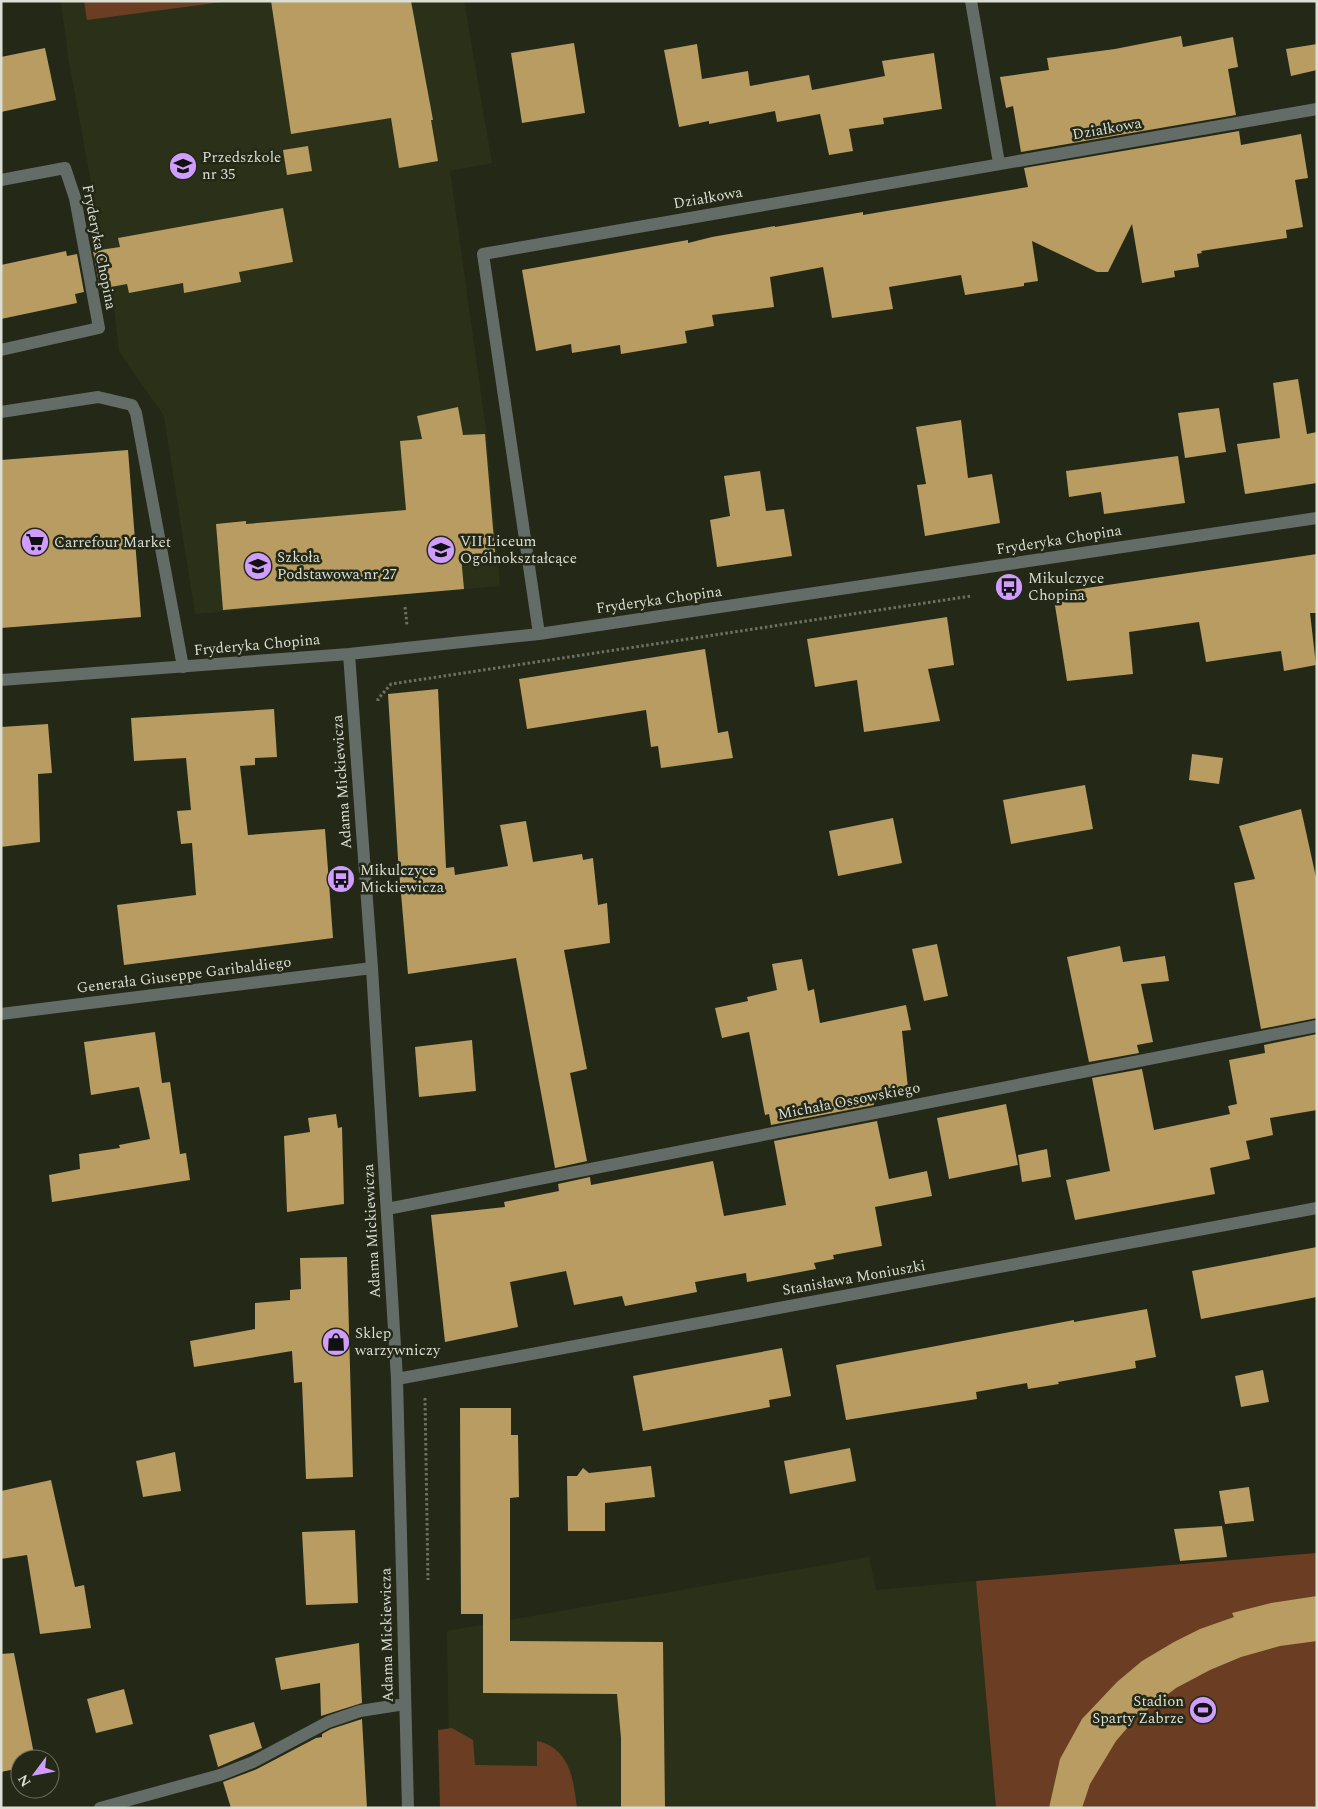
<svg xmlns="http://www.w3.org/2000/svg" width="1318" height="1809" viewBox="0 0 1318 1809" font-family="Spectral,serif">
<rect width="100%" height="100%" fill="#242917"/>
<path fill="#2b3118" d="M 61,1 L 464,1 L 492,163 L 450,171 L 486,430 L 500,586 L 195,614 L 164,416 L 119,351 L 114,308 L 68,56 Z
M 869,1557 L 876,1590 L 976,1581 L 996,1808 L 450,1808 L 447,1631 Z"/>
<path fill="#6b3e23" d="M 84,1 L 221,1 L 222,2 L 87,20 Z
M 1317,1553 L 1317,1808 L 996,1808 L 976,1581 Z
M 452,1728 L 473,1740 L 475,1765 L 537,1766 L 537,1741 C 542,1742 548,1744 552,1747 C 572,1760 574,1786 577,1808 L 440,1808 L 438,1730 Z"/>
<path fill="#b89c61" d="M 271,1 L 411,1 L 433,120 L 431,120 L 438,161 L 399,168 L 391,118 L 291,134 Z
M 1181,36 L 1183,47 L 1233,37 L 1238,67 L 1228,69 L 1236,115 L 1021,152 L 1013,106 L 1006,108 L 1000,77 L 1049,70 L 1047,58 L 1115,49 Z
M 574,43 L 585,113 L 522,123 L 511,53 Z
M 697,44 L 702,79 L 748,71 L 750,86 L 809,75 L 812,90 L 885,76 L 882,61 L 934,53 L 942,109 L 883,118 L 884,124 L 849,129 L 853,151 L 829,155 L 820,114 L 777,122 L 775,111 L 709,124 L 709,121 L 679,127 L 664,50 Z
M 1317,44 L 1317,70 L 1291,76 L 1286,49 Z
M 45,48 L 56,100 L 1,112 L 1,57 Z
M 1239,131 L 1241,145 L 1301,134 L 1308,178 L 1295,180 L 1303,227 L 1286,230 L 1287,238 L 1201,251 L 1202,253 L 1197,254 L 1199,267 L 1174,271 L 1175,277 L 1142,283 L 1132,224 L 1108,272 L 1097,272 L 1032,241 L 1038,281 L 1024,283 L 1024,286 L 965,295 L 961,275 L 889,287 L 893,309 L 832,318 L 823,267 L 770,277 L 774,307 L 712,315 L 714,326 L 685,331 L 687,343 L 621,354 L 620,345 L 572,353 L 571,344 L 536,351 L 522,270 L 688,240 L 688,243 L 712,237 L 775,226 L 775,227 L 863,212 L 863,215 L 1028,187 L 1024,168 Z
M 308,146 L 312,171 L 287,175 L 283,150 Z
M 283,208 L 293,262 L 239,272 L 241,282 L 184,293 L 183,283 L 129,293 L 127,284 L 100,289 L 93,251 L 120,247 L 118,238 Z
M 66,251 L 67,256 L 77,254 L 84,292 L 75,294 L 77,303 L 1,319 L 1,265 Z
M 1298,379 L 1307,434 L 1317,432 L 1317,483 L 1245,494 L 1237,444 L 1280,438 L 1273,383 Z
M 458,407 L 463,435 L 485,434 L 495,552 L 461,556 L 464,589 L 223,610 L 216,524 L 246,521 L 246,524 L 406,510 L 400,441 L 422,439 L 417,416 Z
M 1219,408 L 1226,452 L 1185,458 L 1178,413 Z
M 961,420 L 968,478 L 992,474 L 1000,523 L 925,536 L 917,485 L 926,484 L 916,427 Z
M 128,450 L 141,617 L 1,628 L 1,460 Z
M 1178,456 L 1185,503 L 1104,514 L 1101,492 L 1069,497 L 1066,471 Z
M 760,471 L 766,511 L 784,509 L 792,556 L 717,567 L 710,520 L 730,516 L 724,476 Z
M 1317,554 L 1317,613 L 1310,613 L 1316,665 L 1284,671 L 1281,651 L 1206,662 L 1199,622 L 1129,632 L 1133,674 L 1067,681 L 1053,593 Z
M 947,617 L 954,665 L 928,669 L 940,721 L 864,732 L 857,680 L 815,687 L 807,639 Z
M 705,649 L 718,733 L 728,731 L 733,758 L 661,768 L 658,746 L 651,747 L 646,710 L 527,729 L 519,679 Z
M 438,689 L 446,868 L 454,867 L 455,875 L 508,866 L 500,825 L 526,821 L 533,862 L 582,854 L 583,860 L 593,858 L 598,905 L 607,903 L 610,943 L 564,950 L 587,1069 L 570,1073 L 587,1161 L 555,1168 L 516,958 L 408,974 L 398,859 L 388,694 Z
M 274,709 L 277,757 L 255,758 L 255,765 L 240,766 L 248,835 L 325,829 L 333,938 L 124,965 L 117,905 L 196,895 L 192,843 L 181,844 L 177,811 L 191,810 L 186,758 L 134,761 L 131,718 Z
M 48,724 L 52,773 L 38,774 L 40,842 L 1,847 L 1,727 Z
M 1192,754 L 1223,758 L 1219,784 L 1189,780 Z
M 1085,785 L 1093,829 L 1011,844 L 1003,800 Z
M 1301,809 L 1317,882 L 1317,1018 L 1261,1029 L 1234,883 L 1255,879 L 1239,826 Z
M 893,818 L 902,863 L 838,876 L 829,831 Z
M 937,944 L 948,996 L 924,1001 L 912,949 Z
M 1120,946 L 1123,962 L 1165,956 L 1169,981 L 1141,984 L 1153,1042 L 1137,1045 L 1139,1053 L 1089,1062 L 1067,957 Z
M 802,959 L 808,991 L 814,989 L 820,1023 L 906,1005 L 911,1030 L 902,1031 L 908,1088 L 872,1096 L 874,1105 L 771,1125 L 769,1114 L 765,1115 L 749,1032 L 722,1038 L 715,1008 L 748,1001 L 747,997 L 777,990 L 772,964 Z
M 155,1032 L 162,1083 L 170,1082 L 180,1154 L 186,1153 L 190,1180 L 52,1202 L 49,1175 L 80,1169 L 79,1154 L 120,1148 L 119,1145 L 150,1139 L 139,1087 L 91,1095 L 84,1042 Z
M 1317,1034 L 1317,1110 L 1270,1118 L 1273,1135 L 1246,1141 L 1250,1159 L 1210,1168 L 1215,1194 L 1075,1220 L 1066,1180 L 1110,1171 L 1092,1078 L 1142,1069 L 1154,1130 L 1230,1114 L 1228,1106 L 1237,1104 L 1229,1060 L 1265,1053 L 1264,1045 Z
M 472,1040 L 476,1091 L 419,1097 L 415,1047 Z
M 1006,1104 L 1018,1165 L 949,1179 L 937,1118 Z
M 336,1114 L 338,1128 L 342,1127 L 344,1204 L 287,1212 L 284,1136 L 310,1132 L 308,1118 Z
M 877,1121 L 889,1179 L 927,1171 L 932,1196 L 875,1207 L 882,1246 L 833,1255 L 834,1259 L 814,1263 L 816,1269 L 747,1282 L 746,1273 L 695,1282 L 697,1292 L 625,1306 L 622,1296 L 574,1305 L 566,1271 L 510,1282 L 518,1327 L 445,1342 L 431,1215 L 505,1207 L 504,1202 L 559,1191 L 558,1184 L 590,1177 L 591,1185 L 713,1161 L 724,1216 L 786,1205 L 774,1141 Z
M 1047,1149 L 1051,1177 L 1022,1182 L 1018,1155 Z
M 1317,1247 L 1317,1297 L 1201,1319 L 1192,1271 Z
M 347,1257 L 353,1477 L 306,1479 L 302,1382 L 294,1383 L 292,1351 L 194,1367 L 190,1341 L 255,1329 L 255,1303 L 290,1300 L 290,1290 L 301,1289 L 300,1258 Z
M 1147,1309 L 1156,1357 L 1135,1361 L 1136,1368 L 1058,1382 L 1059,1384 L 1028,1389 L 1027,1383 L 976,1392 L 977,1399 L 846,1420 L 836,1365 L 1074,1320 L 1074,1322 Z
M 782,1348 L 791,1396 L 769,1400 L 770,1407 L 643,1431 L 633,1376 Z
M 1263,1370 L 1269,1402 L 1241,1407 L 1235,1376 Z
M 460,1408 L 511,1408 L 511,1435 L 518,1435 L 519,1497 L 510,1498 L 510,1641 L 663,1642 L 665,1808 L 621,1808 L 621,1738 L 617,1694 L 483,1693 L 483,1614 L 461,1614 Z
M 850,1448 L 856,1481 L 790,1494 L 784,1461 Z
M 175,1452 L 181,1491 L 143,1497 L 136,1461 Z
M 651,1466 L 655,1497 L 605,1503 L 605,1531 L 568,1531 L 567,1476 L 577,1476 L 583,1468 L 589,1473 Z
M 51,1480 L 75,1587 L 84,1585 L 91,1628 L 40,1634 L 27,1555 L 1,1559 L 1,1491 Z
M 1249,1487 L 1254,1521 L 1225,1524 L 1219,1491 Z
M 1222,1526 L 1227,1557 L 1180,1561 L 1174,1529 Z
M 355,1530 L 358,1603 L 306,1605 L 302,1532 Z
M 1317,1596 L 1317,1641 L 1280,1646 L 1241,1657 L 1210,1670 L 1176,1688 L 1134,1720 L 1116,1741 L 1090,1784 L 1082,1808 L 1049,1808 L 1060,1759 L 1082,1719 L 1117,1682 L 1142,1661 L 1174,1642 L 1200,1629 L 1234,1617 L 1232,1613 L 1271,1603 Z
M 359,1643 L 362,1703 L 321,1716 L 320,1683 L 281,1690 L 275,1658 Z
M 14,1653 L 35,1759 L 20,1759 L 20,1768 L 1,1772 L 1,1654 Z
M 124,1689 L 133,1724 L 96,1733 L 87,1699 Z
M 362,1719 L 367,1808 L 231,1808 L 223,1782 L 257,1769 L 316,1738 L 322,1737 L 322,1734 L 331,1729 Z
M 254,1722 L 262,1748 L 218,1767 L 209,1735 Z"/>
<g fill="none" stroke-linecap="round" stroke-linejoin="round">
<path stroke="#6d7162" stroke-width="3" stroke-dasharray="2.5 2.5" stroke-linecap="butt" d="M 405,607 L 407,625
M 378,701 L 378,699 L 391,684 L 971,596
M 425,1398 L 428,1580"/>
<path stroke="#636c66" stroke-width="12" d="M 971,1 L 999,163
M 1,180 L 65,168 L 75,198 L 99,328 L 1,350
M 1,412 L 98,397 L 132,405 L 136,413 L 183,667
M 539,634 L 483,254 L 1317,109
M 349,654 L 372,968 L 397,1379 L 408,1808
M 1,680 L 349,654 L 539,634 L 1317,518
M 1,1014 L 372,968
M 387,1209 L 1317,1026
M 397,1379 L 1317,1208
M 100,1808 L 220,1775 L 253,1762 L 328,1722 L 360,1711 L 405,1704"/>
</g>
<defs>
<symbol id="school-disc" viewBox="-11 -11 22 22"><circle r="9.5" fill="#d09dfe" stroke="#242917"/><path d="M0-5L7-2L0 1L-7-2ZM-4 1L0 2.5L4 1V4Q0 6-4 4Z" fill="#111"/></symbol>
<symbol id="supermarket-disc" viewBox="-11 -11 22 22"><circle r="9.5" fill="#d09dfe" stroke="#242917"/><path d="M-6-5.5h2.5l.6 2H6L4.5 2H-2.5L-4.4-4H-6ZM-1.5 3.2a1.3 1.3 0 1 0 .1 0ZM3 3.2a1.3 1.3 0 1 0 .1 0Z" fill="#111"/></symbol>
<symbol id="bus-disc" viewBox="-11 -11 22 22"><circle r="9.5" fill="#d09dfe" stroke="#242917"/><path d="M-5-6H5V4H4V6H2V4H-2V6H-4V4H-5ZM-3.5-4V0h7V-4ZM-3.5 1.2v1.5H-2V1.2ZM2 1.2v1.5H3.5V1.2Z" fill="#111"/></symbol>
<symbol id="shop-disc" viewBox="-11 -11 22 22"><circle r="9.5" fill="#d09dfe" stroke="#242917"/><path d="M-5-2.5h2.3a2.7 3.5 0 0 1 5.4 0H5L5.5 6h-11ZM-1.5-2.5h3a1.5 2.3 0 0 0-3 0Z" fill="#111"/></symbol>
<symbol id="stadium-disc" viewBox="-11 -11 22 22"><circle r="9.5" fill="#d09dfe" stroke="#242917"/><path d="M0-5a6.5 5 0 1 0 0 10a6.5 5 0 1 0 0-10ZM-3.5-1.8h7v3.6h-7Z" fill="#111"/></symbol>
</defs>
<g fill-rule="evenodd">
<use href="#school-disc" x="167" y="150" width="32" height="32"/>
<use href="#supermarket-disc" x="19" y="526" width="32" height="32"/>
<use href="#school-disc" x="425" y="534" width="32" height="32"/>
<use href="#school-disc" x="242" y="550" width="32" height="32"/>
<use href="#bus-disc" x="993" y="571" width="32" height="32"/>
<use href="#bus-disc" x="325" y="863" width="32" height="32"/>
<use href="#shop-disc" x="320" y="1326" width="32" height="32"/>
<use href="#stadium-disc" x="1187" y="1694" width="32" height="32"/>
</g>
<g text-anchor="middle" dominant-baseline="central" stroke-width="5" stroke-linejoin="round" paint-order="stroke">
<g font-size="15" fill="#dcdfd4" stroke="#242917">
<text transform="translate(1107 129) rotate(-10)">Działkowa</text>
<text transform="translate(708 198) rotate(-10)">Działkowa</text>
<text transform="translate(99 247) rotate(79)">Fryderyka Chopina</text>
<text transform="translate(1059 540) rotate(-9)">Fryderyka Chopina</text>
<text transform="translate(659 600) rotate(-8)">Fryderyka Chopina</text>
<text transform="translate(257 645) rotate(-5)">Fryderyka Chopina</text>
<text transform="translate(342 782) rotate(-94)">Adama Mickiewicza</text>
<text transform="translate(184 975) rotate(-7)">Generała Giuseppe Garibaldiego</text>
<text transform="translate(849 1101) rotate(-11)">Michała Ossowskiego</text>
<text transform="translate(372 1231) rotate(-93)">Adama Mickiewicza</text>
<text transform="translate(854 1278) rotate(-10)">Stanisława Moniuszki</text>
<text transform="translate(387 1635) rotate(-91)">Adama Mickiewicza</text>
</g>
<g font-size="15" fill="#dcdfd4" stroke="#242917" text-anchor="start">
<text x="202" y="157">Przedszkole<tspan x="202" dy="17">nr 35</tspan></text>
<text x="460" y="541">VII Liceum<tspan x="460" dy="17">Ogólnokształcące</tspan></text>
<text x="54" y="542">Carrefour Market</text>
<text x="277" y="557">Szkoła<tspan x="277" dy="17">Podstawowa nr 27</tspan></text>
<text x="1028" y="578">Mikulczyce<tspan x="1028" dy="17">Chopina</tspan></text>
<text x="360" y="870">Mikulczyce<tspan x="360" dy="17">Mickiewicza</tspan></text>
<text x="355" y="1333">Sklep<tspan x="355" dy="17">warzywniczy</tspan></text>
<text x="1184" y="1701" text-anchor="end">Stadion<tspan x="1184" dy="17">Sparty Zabrze</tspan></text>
</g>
</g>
<rect width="1318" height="1809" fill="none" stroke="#dcdfd4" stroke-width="5"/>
<g transform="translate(35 1774) rotate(238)"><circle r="24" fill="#242917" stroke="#6e7263"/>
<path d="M0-4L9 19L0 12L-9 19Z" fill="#d09dfe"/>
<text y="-8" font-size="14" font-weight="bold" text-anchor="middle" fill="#dcdfd4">N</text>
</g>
</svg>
